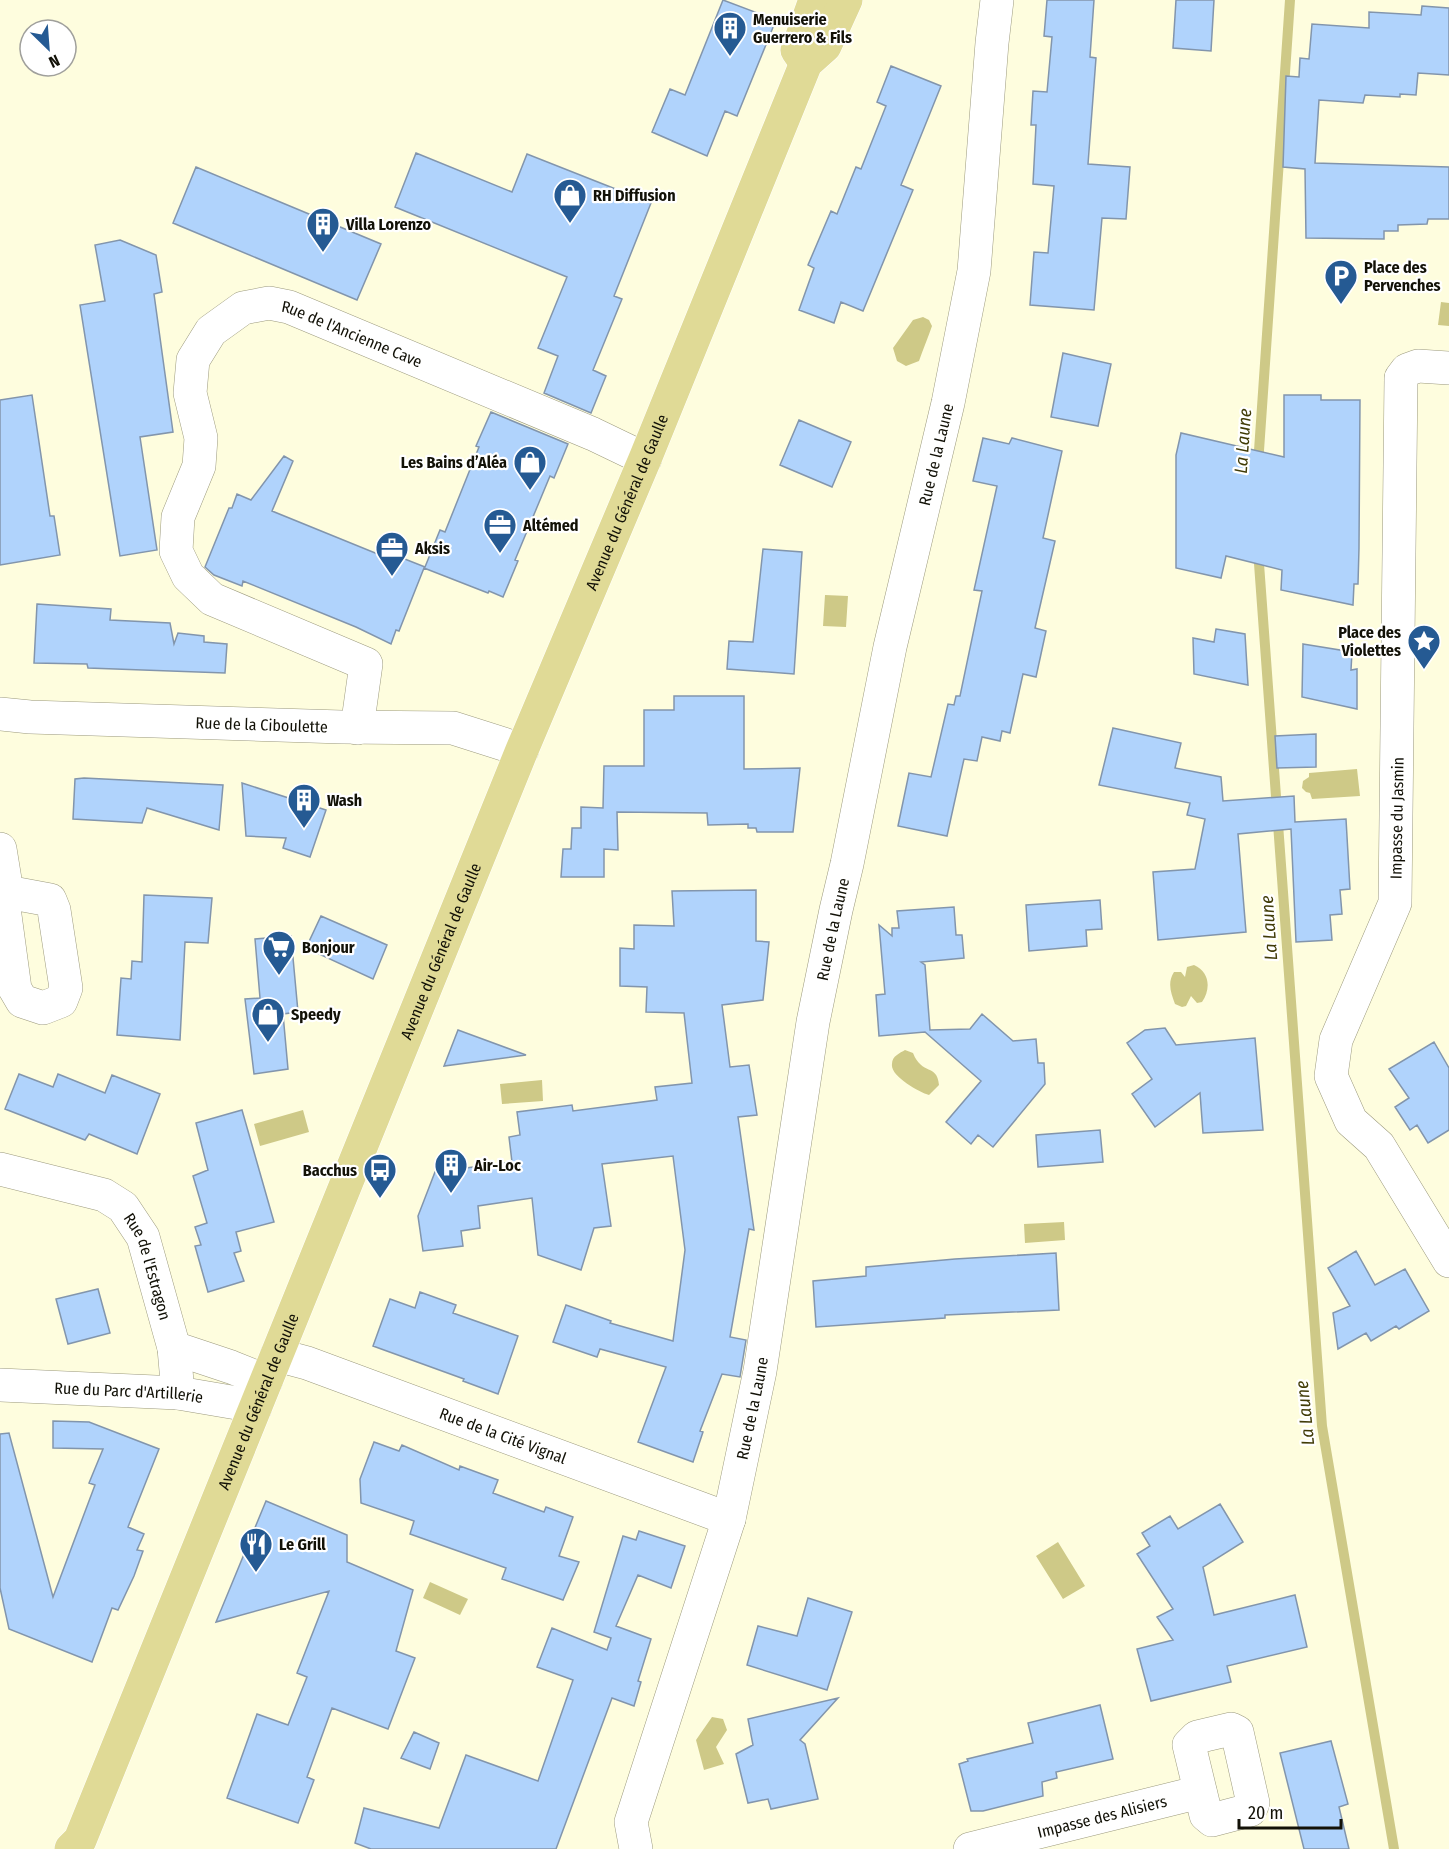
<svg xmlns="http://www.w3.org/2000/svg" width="1449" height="1849" viewBox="0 0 1449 1849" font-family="'Fira Sans Condensed',sans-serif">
<rect width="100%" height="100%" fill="#fefdde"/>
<path fill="#cec987" d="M 1441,302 L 1449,303 L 1449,326 L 1438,325 Z
M 923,317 L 929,320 L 932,326 C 928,338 923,349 919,361 L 906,366 L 897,361 L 893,348 L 913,320 Z
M 825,595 L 848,596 L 846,627 L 823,626 Z
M 1357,769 L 1360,796 L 1312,799 L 1310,793 L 1306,792 L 1302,788 L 1303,781 L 1309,777 L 1309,773 Z
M 1194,965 C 1210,972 1211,989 1202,1002 L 1197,1003 L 1191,996 L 1186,1006 L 1182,1007 L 1175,1004 C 1171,993 1167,983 1174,972 L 1181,972 L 1185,977 L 1187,967 Z
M 905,1050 L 913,1053 C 922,1076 937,1063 939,1085 L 929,1095 C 919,1092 890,1076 892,1064 C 892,1056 900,1053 905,1050 Z
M 542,1080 L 543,1101 L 502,1104 L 500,1084 Z
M 303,1110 L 309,1132 L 260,1146 L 254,1124 Z
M 1064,1222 L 1065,1240 L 1025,1243 L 1024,1224 Z
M 1058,1542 L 1085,1586 L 1063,1599 L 1036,1556 Z
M 430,1582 L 468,1599 L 460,1615 L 423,1598 Z
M 712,1717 L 723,1719 L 727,1730 L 716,1747 L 724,1764 L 704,1770 L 696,1740 Z"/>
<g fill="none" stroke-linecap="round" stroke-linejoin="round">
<path stroke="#cec987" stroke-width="10" d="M 1258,465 L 1290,0
M 1258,550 L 1322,1426 L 1394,1849"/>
</g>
<path fill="#b0d3fc" stroke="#8295ac" stroke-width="1.5" d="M 723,0 L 776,20 L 737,116 L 725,111 L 707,156 L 652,132 L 670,89 L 685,95 Z
M 1047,0 L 1094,0 L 1090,57 L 1096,58 L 1088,164 L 1130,167 L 1126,219 L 1102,218 L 1094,310 L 1030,305 L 1034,252 L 1048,253 L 1054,186 L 1033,184 L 1036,125 L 1031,125 L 1033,91 L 1047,92 L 1052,37 L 1044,36 Z
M 1176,0 L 1214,0 L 1211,51 L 1173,48 Z
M 1422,6 L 1449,8 L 1449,75 L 1418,73 L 1416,95 L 1400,94 L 1400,97 L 1365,95 L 1363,103 L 1319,100 L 1315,163 L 1449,167 L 1449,219 L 1428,219 L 1427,224 L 1398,225 L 1398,231 L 1384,231 L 1384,239 L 1306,238 L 1305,169 L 1283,167 L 1286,76 L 1299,77 L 1300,58 L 1309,59 L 1312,24 L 1369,28 L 1369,12 L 1421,15 Z
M 891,66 L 941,86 L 901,185 L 913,190 L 863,311 L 841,302 L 834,323 L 799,310 L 814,268 L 808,265 L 831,211 L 837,214 L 856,167 L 861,169 L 886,106 L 877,102 Z
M 416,153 L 512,192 L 527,154 L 651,203 L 614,296 L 622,299 L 593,370 L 606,376 L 591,413 L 544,393 L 558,356 L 538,348 L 567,277 L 395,207 Z
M 196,167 L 381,244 L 357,300 L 173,223 Z
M 120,240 L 156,255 L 162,292 L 154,294 L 173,432 L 140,437 L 157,550 L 120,556 L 80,305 L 105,301 L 95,245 Z
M 1063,353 L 1111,364 L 1098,426 L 1051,417 Z
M 32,395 L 50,516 L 54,516 L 60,555 L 0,565 L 0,400 Z
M 1284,395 L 1321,395 L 1321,400 L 1360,400 L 1359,548 L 1358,584 L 1354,584 L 1353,605 L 1281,590 L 1282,570 L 1226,556 L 1221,578 L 1176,568 L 1176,455 L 1181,433 L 1284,457 Z
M 491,412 L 568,444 L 554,478 L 550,476 L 515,560 L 518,561 L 503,597 L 489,591 L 488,593 L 424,568 L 399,631 L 396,630 L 391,644 L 356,627 L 243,581 L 242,586 L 214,575 L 205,567 L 229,508 L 232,508 L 237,494 L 251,500 L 284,456 L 293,461 L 272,511 L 385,557 L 387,552 L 425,567 L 440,530 L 445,532 L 479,447 L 476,446 Z
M 799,420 L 851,442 L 832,487 L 780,465 Z
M 983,438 L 1009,444 L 1012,438 L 1062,451 L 1043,538 L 1055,541 L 1035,628 L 1046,631 L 1036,677 L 1023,674 L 1010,733 L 1002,731 L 1000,741 L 982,737 L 977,761 L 964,759 L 947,836 L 898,826 L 909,773 L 931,777 L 948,704 L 954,705 L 956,696 L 960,696 L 982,591 L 974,590 L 997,486 L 973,481 Z
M 763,549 L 802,552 L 794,674 L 727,669 L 729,641 L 753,642 Z
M 37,604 L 111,609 L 110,620 L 170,623 L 174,644 L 178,633 L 204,636 L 204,642 L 227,644 L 225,673 L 88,668 L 87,664 L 34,663 Z
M 1216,629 L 1245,634 L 1248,685 L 1194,674 L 1193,638 L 1214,642 Z
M 1303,644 L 1352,652 L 1351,670 L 1357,669 L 1357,709 L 1302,697 Z
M 674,696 L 744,696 L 744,769 L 800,768 L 793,832 L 757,832 L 756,828 L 748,828 L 748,824 L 708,825 L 707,813 L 617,812 L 618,850 L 604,849 L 604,877 L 561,877 L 563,849 L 571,849 L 572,828 L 581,828 L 581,807 L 603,808 L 604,766 L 644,766 L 644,710 L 674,710 Z
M 1113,728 L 1181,743 L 1175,768 L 1221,777 L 1223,801 L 1294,796 L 1295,822 L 1346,819 L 1350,889 L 1340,890 L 1342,914 L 1330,915 L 1332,940 L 1296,942 L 1291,829 L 1238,834 L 1246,932 L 1158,940 L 1153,872 L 1195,869 L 1205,819 L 1187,815 L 1190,803 L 1099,785 Z
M 1316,734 L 1316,767 L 1277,768 L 1275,736 Z
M 84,778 L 223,785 L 219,830 L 147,808 L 142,823 L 73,819 L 75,779 Z
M 242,783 L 326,810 L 310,857 L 283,848 L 286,838 L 246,836 Z
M 756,890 L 756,941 L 769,942 L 763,1000 L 722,1005 L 730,1067 L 749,1065 L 757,1115 L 738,1117 L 754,1230 L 749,1229 L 730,1337 L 746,1340 L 740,1377 L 722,1374 L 700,1431 L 703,1432 L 693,1462 L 638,1442 L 666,1367 L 600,1349 L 597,1357 L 553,1342 L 566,1305 L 611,1321 L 610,1323 L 673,1341 L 685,1250 L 673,1156 L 602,1164 L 611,1226 L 594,1228 L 581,1270 L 538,1255 L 532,1198 L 478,1206 L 480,1228 L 461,1231 L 463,1246 L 423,1251 L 418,1216 L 435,1172 L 512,1162 L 509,1137 L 520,1135 L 517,1112 L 572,1105 L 573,1111 L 657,1100 L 655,1087 L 692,1083 L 684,1013 L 646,1012 L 647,987 L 620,986 L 620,948 L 634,949 L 634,925 L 674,926 L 672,891 Z
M 144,895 L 212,898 L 208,943 L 185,942 L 180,1040 L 117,1035 L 121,978 L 131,979 L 132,961 L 142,962 Z
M 1100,900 L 1102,929 L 1086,930 L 1087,946 L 1029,951 L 1026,905 Z
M 954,907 L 956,935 L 962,935 L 964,958 L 921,962 L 925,965 L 930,1030 L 970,1029 L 982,1014 L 1013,1041 L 1036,1039 L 1038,1063 L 1044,1063 L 1045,1084 L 993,1147 L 978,1135 L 971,1144 L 946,1122 L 981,1081 L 925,1032 L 879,1036 L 876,995 L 885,994 L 879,925 L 892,936 L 892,928 L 899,928 L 897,911 Z
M 321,916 L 387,945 L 373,979 L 306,948 Z
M 291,936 L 298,1012 L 283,1014 L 288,1069 L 254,1074 L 245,999 L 260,998 L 255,939 Z
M 1165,1028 L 1176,1045 L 1255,1038 L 1263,1130 L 1203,1133 L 1200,1093 L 1155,1127 L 1132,1094 L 1152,1079 L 1127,1043 L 1145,1030 Z
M 458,1030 L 526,1055 L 444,1066 Z
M 1434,1042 L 1449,1068 L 1449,1130 L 1428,1143 L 1417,1125 L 1410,1130 L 1395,1107 L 1409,1098 L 1389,1069 Z
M 19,1074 L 53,1087 L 58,1074 L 105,1093 L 112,1075 L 160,1094 L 137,1154 L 89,1134 L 85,1140 L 5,1109 Z
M 242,1110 L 274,1222 L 236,1232 L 241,1251 L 234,1253 L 244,1281 L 208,1292 L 195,1246 L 201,1245 L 195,1227 L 207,1223 L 193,1176 L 208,1170 L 196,1123 Z
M 1100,1130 L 1103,1162 L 1038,1167 L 1036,1135 Z
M 1356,1251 L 1375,1285 L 1405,1269 L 1429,1311 L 1399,1329 L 1396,1326 L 1371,1341 L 1366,1333 L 1338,1349 L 1333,1313 L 1350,1306 L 1328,1268 Z
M 1056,1253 L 1059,1310 L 945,1315 L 945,1318 L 816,1327 L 813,1281 L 866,1276 L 866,1267 L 955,1259 Z
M 98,1289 L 110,1333 L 68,1344 L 56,1299 Z
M 420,1292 L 456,1305 L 453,1313 L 518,1336 L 498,1394 L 463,1381 L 464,1379 L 373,1346 L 390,1299 L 415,1308 Z
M 53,1421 L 89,1422 L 159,1449 L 128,1527 L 144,1534 L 137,1550 L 143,1551 L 134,1576 L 118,1610 L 112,1608 L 92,1662 L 9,1629 L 0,1588 L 0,1434 L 9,1433 L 53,1597 L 95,1485 L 89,1483 L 103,1449 L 53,1448 Z
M 374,1442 L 399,1451 L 402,1445 L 459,1470 L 460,1466 L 498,1480 L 493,1493 L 544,1512 L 546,1507 L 573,1517 L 559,1556 L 579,1562 L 563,1600 L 502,1579 L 506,1568 L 410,1534 L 414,1521 L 361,1503 L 360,1479 Z
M 266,1501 L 347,1535 L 347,1562 L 413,1590 L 396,1651 L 415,1658 L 388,1729 L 332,1708 L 307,1777 L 314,1780 L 298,1823 L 227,1798 L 257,1714 L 288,1725 L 307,1677 L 297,1673 L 329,1591 L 216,1622 Z
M 1220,1504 L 1243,1542 L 1203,1567 L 1214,1615 L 1295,1595 L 1307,1647 L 1227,1666 L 1231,1682 L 1151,1701 L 1137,1649 L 1173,1640 L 1157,1617 L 1173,1609 L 1137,1554 L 1150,1546 L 1142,1533 L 1170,1516 L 1178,1529 Z
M 639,1531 L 685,1546 L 671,1588 L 638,1575 L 616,1626 L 651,1639 L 638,1681 L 641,1682 L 634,1706 L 612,1698 L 556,1849 L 371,1849 L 355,1843 L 364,1808 L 439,1828 L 466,1755 L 538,1781 L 573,1680 L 537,1667 L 552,1628 L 607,1650 L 611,1638 L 594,1632 L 623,1536 L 636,1540 Z
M 808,1598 L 852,1612 L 827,1690 L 747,1665 L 758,1626 L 797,1636 Z
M 838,1698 L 800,1740 L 805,1744 L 818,1799 L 771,1809 L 768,1799 L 748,1803 L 736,1754 L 753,1745 L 748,1719 Z
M 1100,1705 L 1113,1759 L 1056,1772 L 1057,1778 L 1042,1782 L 1043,1796 L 983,1811 L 971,1811 L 959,1764 L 968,1761 L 967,1759 L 1033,1743 L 1028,1723 Z
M 414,1732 L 439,1743 L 430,1769 L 401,1758 Z
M 1331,1741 L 1348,1804 L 1339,1807 L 1349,1849 L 1304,1849 L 1280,1753 Z"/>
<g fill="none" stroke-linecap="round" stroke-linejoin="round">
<defs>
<g id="minor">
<path d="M 1449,368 L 1418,366 L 1407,370 L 1401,378 L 1395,903 L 1336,1040 L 1331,1076 L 1351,1121 L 1379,1146 L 1449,1261"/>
<path id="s1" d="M 0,714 L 30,717 L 342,727 L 453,728 L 522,750"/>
<path id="s2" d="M 357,728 L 366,664 L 212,599 L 188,576 L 176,551 L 178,517 L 199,466 L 201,438 L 190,393 L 193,360 L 211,331 L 243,308 L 269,303 L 289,307 L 593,434 L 645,459"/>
<path d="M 0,849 L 7,892 L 4,908 L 15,989 L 22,1001 L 43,1008 L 61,1001 L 66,988 L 54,910 L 50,900 L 7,892"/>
<path id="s3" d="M 0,1169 L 104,1195 L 123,1207 L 143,1237 L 174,1348 L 178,1393"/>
<path d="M 174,1348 L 231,1367 L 266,1381"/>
<path id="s4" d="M 277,1355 L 307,1363 L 729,1519"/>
<path id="s5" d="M 0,1385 L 178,1393 L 237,1403 L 255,1408"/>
<path d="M 1231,1729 L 1237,1732 L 1253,1803 L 1250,1810 L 1212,1820 L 1206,1815 L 1189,1745 L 1197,1737 Z"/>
<path id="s6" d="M 636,1849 L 631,1822 L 729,1519 L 760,1371 L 813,1022 L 836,910 L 847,864 L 890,647 L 948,403 L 974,271 L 992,43 L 997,0"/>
<path id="s7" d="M 970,1849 L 1200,1792"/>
</g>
<g id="major">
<path d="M 806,63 L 797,50 L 815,0"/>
<path id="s8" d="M 71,1849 L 80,1840 L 522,750 L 645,459 L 806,63 L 825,46 L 846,0"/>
</g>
</defs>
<use href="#minor" stroke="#9c9a7e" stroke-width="34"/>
<use href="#major" stroke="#fff" stroke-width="34"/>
<use href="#minor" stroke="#fff" stroke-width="33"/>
<use href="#major" stroke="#e0da96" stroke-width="33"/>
</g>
<defs>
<symbol id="building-pin" viewBox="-11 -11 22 30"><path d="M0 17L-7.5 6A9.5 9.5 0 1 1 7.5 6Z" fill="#255a93" stroke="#fff"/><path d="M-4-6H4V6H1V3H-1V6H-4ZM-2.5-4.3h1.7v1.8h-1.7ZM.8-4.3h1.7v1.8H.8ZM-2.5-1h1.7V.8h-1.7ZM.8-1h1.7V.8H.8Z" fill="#fff"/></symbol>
<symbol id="shop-pin" viewBox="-11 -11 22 30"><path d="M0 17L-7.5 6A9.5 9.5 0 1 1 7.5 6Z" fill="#255a93" stroke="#fff"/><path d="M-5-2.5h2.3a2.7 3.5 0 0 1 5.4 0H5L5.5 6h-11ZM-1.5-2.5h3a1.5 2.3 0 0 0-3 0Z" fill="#fff"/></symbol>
<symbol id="parking-pin" viewBox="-11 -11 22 30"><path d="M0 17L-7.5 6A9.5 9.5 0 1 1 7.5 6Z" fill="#255a93" stroke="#fff"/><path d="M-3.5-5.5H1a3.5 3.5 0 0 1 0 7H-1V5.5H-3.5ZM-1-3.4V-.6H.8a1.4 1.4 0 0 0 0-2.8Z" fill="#fff"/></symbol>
<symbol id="office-pin" viewBox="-11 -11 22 30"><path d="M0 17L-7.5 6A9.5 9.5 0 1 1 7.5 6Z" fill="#255a93" stroke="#fff"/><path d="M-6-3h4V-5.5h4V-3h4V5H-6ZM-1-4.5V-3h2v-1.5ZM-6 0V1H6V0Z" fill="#fff"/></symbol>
<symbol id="sight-pin" viewBox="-11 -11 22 30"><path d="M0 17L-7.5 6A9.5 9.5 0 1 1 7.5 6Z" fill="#255a93" stroke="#fff"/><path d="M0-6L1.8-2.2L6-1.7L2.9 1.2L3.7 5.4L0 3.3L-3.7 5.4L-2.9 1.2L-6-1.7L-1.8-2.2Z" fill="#fff"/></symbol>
<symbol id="supermarket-pin" viewBox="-11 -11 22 30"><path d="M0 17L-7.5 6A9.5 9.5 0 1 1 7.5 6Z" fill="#255a93" stroke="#fff"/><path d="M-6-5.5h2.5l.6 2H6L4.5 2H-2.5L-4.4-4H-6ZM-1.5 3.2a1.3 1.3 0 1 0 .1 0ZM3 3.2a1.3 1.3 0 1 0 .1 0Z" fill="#fff"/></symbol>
<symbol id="bus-pin" viewBox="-11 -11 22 30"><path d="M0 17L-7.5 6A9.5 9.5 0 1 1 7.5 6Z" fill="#255a93" stroke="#fff"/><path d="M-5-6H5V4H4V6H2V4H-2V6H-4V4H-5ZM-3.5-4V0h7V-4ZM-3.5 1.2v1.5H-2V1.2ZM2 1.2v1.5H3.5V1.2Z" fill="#fff"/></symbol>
<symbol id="restaurant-pin" viewBox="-11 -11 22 30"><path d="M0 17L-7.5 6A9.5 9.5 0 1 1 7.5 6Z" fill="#255a93" stroke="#fff"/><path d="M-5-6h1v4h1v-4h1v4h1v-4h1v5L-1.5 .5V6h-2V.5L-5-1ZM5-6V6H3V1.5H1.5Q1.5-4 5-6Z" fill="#fff"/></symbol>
</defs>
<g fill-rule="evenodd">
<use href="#building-pin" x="711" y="9" width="38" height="52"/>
<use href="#shop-pin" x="551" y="176" width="38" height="52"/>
<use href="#building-pin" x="304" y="205" width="38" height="52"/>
<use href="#parking-pin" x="1322" y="257" width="38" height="52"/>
<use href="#shop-pin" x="511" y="443" width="38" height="52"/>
<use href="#office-pin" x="481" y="506" width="38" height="52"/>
<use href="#office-pin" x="373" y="529" width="38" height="52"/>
<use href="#sight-pin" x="1405" y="622" width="38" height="52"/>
<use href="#building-pin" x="285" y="781" width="38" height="52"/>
<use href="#supermarket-pin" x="260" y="928" width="38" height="52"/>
<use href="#shop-pin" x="249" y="995" width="38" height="52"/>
<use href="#building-pin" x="432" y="1146" width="38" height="52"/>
<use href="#bus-pin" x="361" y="1151" width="38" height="52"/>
<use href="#restaurant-pin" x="237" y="1525" width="38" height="52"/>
</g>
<g text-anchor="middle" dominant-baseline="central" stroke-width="4.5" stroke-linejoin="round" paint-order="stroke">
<g font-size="16" font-weight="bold" fill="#121107" stroke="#fff" text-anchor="start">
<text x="753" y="19">Menuiserie<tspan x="753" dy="18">Guerrero &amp; Fils</tspan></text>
<text x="593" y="195">RH Diffusion</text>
<text x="346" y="224">Villa Lorenzo</text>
<text x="1364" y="267">Place des<tspan x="1364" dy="18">Pervenches</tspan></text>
<text x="507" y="462" text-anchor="end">Les Bains d’Aléa</text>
<text x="523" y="525">Altémed</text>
<text x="415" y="548">Aksis</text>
<text x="1401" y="632" text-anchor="end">Place des<tspan x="1401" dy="18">Violettes</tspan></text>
<text x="327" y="800">Wash</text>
<text x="302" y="947">Bonjour</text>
<text x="291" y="1014">Speedy</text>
<text x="474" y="1165">Air-Loc</text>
<text x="357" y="1170" text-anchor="end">Bacchus</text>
<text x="279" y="1544">Le Grill</text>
</g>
<g font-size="16" fill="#121107" stroke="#fff">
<text stroke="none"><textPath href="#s2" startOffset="678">Rue de l'Ancienne Cave</textPath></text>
<text stroke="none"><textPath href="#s6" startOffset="1431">Rue de la Laune</textPath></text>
<text stroke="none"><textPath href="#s8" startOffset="1458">Avenue du Général de Gaulle</textPath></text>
<text stroke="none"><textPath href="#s1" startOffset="262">Rue de la Ciboulette</textPath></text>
<text transform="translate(1397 818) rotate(-89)">Impasse du Jasmin</text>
<text stroke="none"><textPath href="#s6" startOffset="945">Rue de la Laune</textPath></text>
<text stroke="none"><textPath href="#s8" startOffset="972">Avenue du Général de Gaulle</textPath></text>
<text stroke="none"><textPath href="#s3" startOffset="195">Rue de l'Estragon</textPath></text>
<text stroke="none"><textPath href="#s5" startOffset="129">Rue du Parc d'Artillerie</textPath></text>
<text stroke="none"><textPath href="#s8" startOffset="486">Avenue du Général de Gaulle</textPath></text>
<text stroke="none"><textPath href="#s6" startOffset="459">Rue de la Laune</textPath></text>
<text stroke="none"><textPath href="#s4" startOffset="240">Rue de la Cité Vignal</textPath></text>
<text stroke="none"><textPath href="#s7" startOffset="136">Impasse des Alisiers</textPath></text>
</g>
<g font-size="18" font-style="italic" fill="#403b06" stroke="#fff">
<text transform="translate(1243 441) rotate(-86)">La Laune</text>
<text transform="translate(1269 928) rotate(-94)">La Laune</text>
<text transform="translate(1305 1413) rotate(-96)">La Laune</text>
</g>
</g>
<g transform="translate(48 48) rotate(155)"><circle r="28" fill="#ffffff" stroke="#a0a09c" stroke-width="1.5"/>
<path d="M0-4.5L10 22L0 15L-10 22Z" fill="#255a93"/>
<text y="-9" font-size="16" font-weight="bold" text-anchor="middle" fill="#121107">N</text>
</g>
<path d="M1239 1819v9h102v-9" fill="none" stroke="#121107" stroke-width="3"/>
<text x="1248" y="1819" font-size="18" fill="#121107" stroke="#ffffff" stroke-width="4.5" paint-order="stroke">20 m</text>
</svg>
